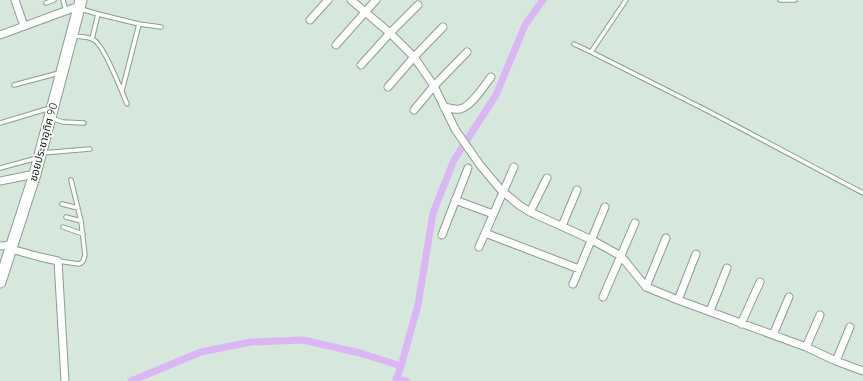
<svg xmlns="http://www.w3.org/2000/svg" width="863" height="381" viewBox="0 0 863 381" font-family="Quicksand,'Noto Sans Thai',sans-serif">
<rect width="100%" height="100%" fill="#d6e7dc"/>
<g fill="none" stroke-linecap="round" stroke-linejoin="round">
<path stroke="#dbb6f4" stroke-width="7" d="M 396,379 L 406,381
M 131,381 L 201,352 L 251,342 L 303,340 L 360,353 L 401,366
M 396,381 L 401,366 L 418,305 L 433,213 L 454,160 L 496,95 L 525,25 L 543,0"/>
<defs>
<path id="lane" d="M 63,0 L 66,11
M 626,0 L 591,52 L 708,111 L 863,193
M 780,0 L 795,0
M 46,3 L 54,0
M 81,9 L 98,14 L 92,39
M 98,14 L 139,24
M 73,36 C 79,37 88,36 94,40 C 104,45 122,92 127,104
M 574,44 L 591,52
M 14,85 L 59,73
M 122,91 L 139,24 L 161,27
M 51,118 L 63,122 L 84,123
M 0,123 L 50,108
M 42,153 L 90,149
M 0,168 L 37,158
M 62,204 L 78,208
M 66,217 L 81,221
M 63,227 L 83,234
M 58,261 L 79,264 C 83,263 84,259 85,255 L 81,221 L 71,180"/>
<path id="street" d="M 15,0 L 24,26
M 351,0 L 390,33 L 414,57 L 434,86 L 455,129 L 480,165 L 501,190 L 519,205 L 530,212 L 592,240 L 621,256 L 646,287 L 678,300 L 806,347 L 836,361 L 863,371
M 310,20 L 328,0
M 0,35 L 79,6
M 336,45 L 376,0
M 361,65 L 390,33 L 418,5
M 388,87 L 414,57 L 443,27
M 444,107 C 449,108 455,110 460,109 C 471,107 484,86 491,77
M 414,110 L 434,86 L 467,52
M 0,181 L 35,174
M 455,200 L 493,214
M 530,212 L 547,178
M 562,226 L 577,190
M 485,233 L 579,269
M 442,235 L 468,168
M 0,246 L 12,245
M 479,247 L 514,167
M 11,249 L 40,257 L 58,261 L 65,381
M 573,284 L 605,207
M 646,287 L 666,238
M 603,297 L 635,223
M 678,300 L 696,254
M 710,311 L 727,268
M 741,324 L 760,282
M 773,335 L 789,297
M 806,347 L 820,315
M 836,361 L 850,327"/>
<path id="secondary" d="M 0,282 L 35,174 L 81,0"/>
</defs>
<use href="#lane" stroke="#8c9c92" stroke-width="5.5"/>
<use href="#street" stroke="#8c9c92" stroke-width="9"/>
<use href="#secondary" stroke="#8c9c92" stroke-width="13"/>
<use href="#lane" stroke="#fff" stroke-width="3.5"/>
<use href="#street" stroke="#fff" stroke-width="7"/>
<use href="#secondary" stroke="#fff" stroke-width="11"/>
</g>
<g text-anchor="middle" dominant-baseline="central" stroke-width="3.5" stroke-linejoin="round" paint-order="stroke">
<g font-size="11" fill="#111713" stroke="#fff">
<text transform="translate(43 142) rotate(-75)">ซอยประชาอุทิศ 90</text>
</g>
</g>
</svg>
